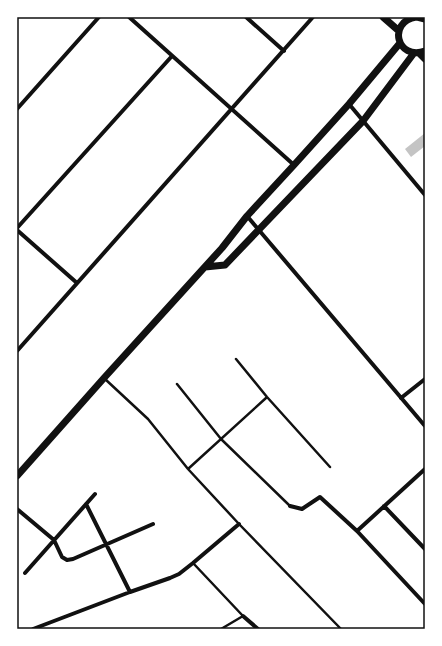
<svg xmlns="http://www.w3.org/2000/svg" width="442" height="646" viewBox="0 0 442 646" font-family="'Nunito Sans',sans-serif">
<rect width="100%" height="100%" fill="#fff"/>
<path fill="#c4c4c4" d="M 425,133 L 425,146 L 411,157 L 405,149 Z"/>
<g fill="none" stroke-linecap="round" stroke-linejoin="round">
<path stroke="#111" stroke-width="2.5" d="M 236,359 L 267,397 L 330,467
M 105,379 L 148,419 L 188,469 L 239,524 L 341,629
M 177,384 L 221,439 L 290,506
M 188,469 L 266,398
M 193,563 L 243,616 L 221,629"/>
<path stroke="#111" stroke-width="4" d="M 129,17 L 294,165
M 246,17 L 284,51
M 349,104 L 425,195
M 17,109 L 99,17
M 247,216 L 425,426
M 17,228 L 172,56
M 17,230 L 77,283
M 17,351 L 313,17
M 401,398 L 425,379
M 86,504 L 130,592
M 290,506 L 302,509 L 320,497 L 357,531 L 425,604
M 384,506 L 425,549
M 17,509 L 54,540 L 62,557 L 67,560 L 73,559 L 153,524
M 357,531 L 425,469
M 25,573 L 95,494
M 243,616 L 258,629
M 33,629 L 130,592 L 170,578 L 179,574 L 193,563 L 239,524"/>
<path stroke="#111" stroke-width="7" d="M 383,17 L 399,31
M 416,17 C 387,22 397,61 425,51
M 417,17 L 425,19
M 419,53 L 425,59
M 205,267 L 225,265 L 363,121 L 414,53
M 17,476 L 104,378 L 222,248 L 247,216 L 294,165 L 349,104 L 400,43"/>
</g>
<rect width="442" height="646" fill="none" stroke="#ffffff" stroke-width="36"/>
<rect x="18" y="18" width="406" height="610" fill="none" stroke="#111" stroke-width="1.5"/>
</svg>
